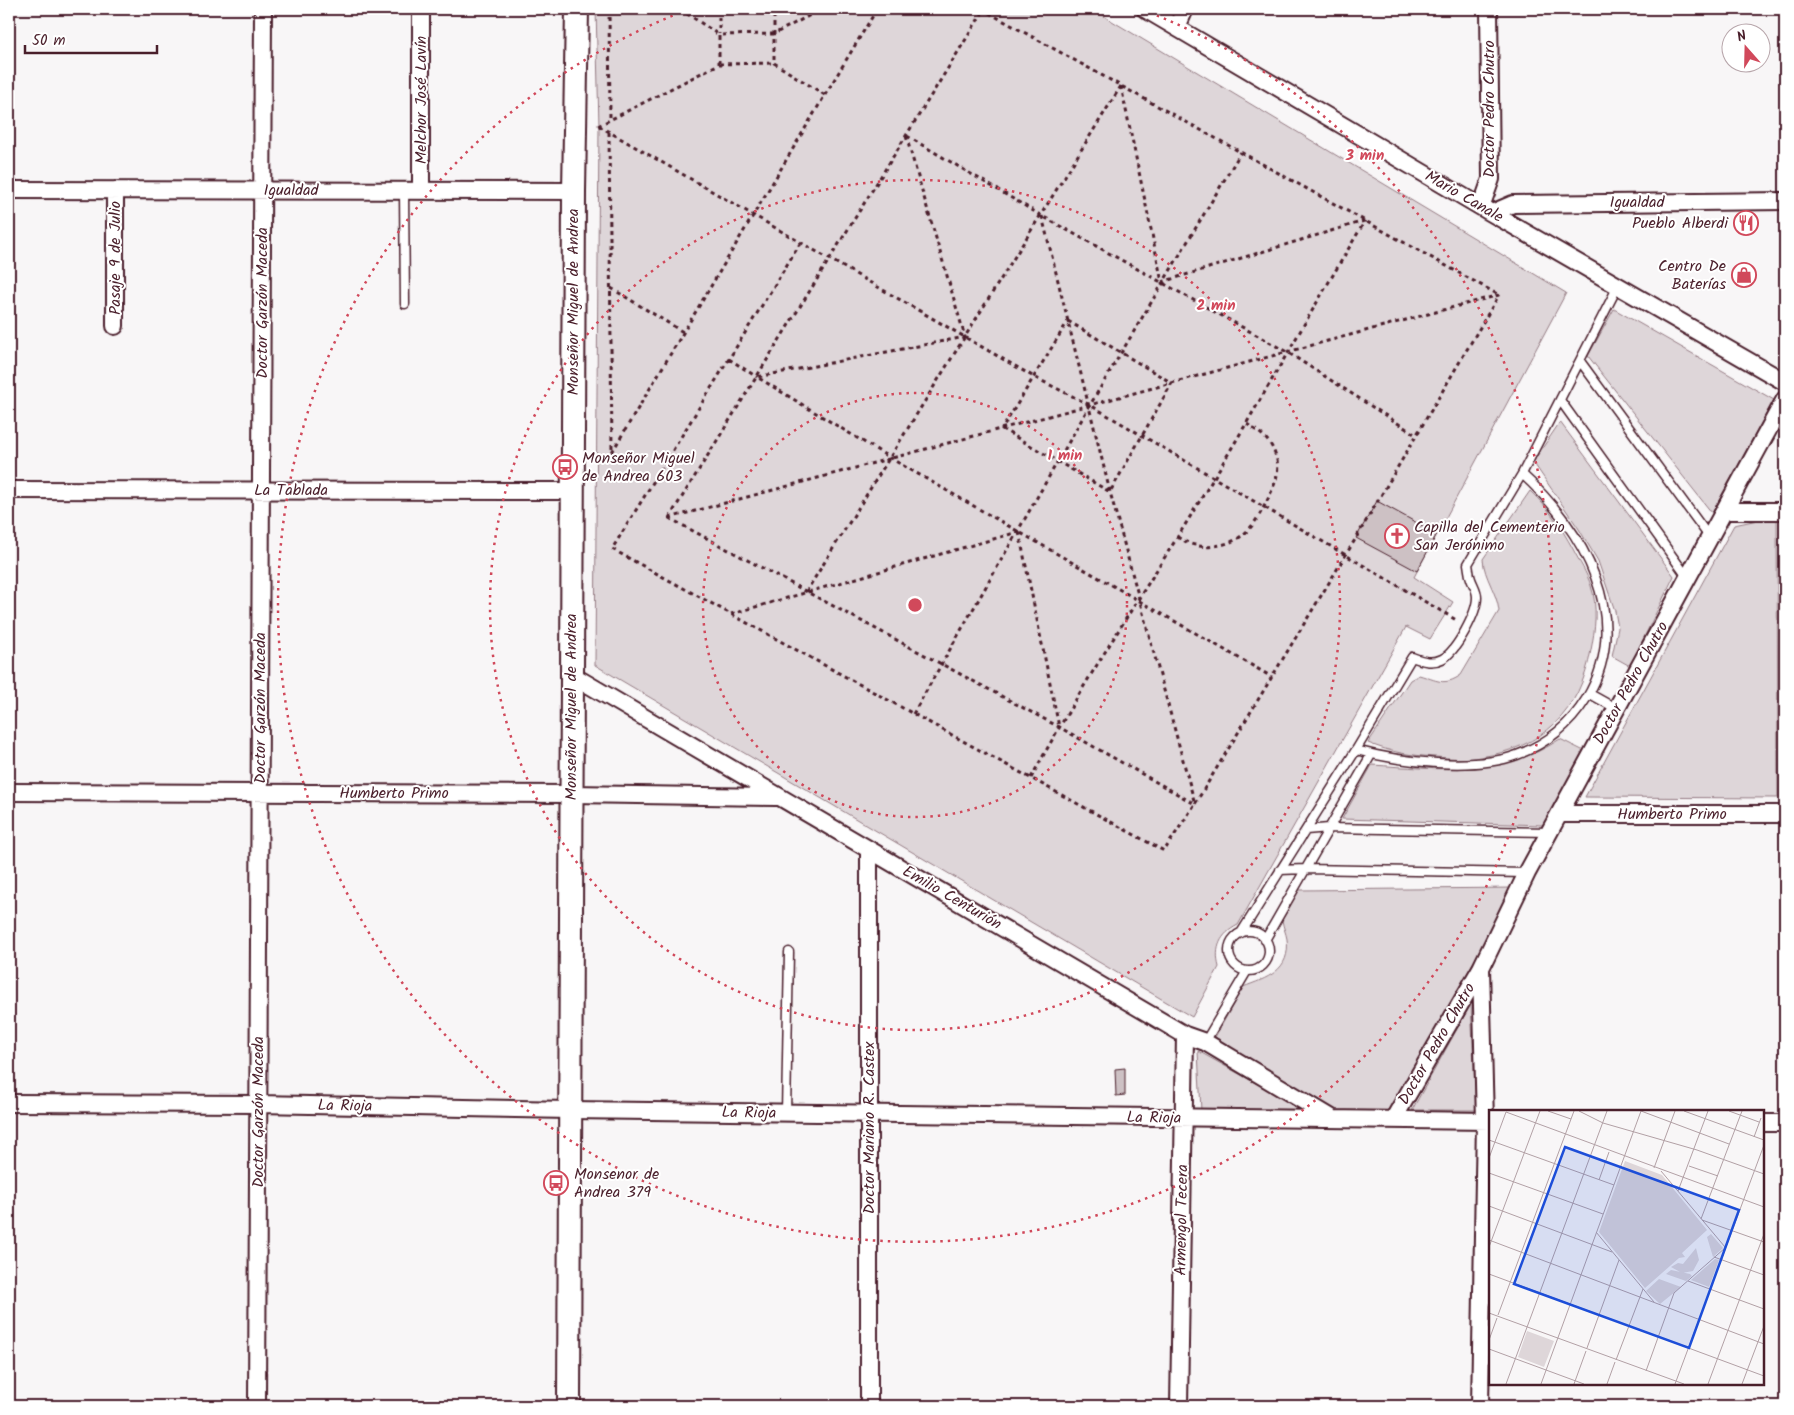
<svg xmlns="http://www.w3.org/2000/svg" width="1794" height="1415" viewBox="0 0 1794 1415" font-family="Kalam,sans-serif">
<rect width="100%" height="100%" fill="#f8f6f7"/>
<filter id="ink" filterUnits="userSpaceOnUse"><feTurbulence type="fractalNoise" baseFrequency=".02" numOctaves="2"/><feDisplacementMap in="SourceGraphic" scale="10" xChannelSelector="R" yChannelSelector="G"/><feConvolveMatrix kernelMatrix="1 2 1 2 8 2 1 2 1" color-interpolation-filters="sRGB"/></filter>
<g filter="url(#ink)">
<path fill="#ded6d9" stroke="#947a82" d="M 596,9 L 1092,9 L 1566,293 L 1414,577 L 1453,602 L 1430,639 L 1406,627 L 1238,925 C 1220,934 1214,948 1219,967 L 1192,1017 L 595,665 L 599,126 Z
M 1614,309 L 1774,400 L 1712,513 L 1588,356 Z
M 1560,422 L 1674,576 L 1630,666 L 1612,656 L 1618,628 L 1615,611 L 1598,561 L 1579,529 L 1533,462 Z
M 1530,491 C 1548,507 1561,527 1573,549 C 1579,561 1587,573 1591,586 C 1598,606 1595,630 1591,650 C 1580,712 1543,748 1480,757 C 1466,760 1450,758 1435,757 C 1409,755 1393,753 1368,743 L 1410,680 L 1419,675 C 1437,680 1444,687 1461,675 L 1499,611 C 1497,592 1484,578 1483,559 Z
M 1777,516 L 1778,798 L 1585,797 L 1734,525 Z
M 1560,739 L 1584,751 L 1543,825 L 1342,819 L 1372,765 C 1439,769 1502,778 1560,739 Z
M 1515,888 L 1389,1113 L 1336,1113 L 1215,1037 L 1243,987 C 1267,978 1291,971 1287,939 C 1286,933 1283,927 1282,920 L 1299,890 Z
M 1471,1004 L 1476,1110 L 1412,1110 Z
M 1198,1051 L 1306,1111 L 1201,1111 Z"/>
<path fill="#cdc1c4" stroke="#4a1f2b" d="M 1377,501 L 1437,534 L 1417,571 L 1356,538 Z
M 9,755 L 11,755 L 11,785 L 9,785 Z
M 1125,1068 L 1125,1095 L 1116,1096 L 1115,1069 Z"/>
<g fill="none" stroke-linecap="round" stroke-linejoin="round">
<defs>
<path id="lane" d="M 404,190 L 405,304
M 1580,361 L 1710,538
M 1560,400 L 1688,578
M 1522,474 C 1583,529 1635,619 1586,699 C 1570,725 1546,744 1517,755 C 1474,771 1399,762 1356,750 L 1412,657 C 1422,661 1432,664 1442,659 C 1456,652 1477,613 1477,597 C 1477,590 1473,585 1471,579 C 1469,574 1469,569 1468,564 Z
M 1522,474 L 1618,286
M 1590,694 L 1617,709
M 1306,830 L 1329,828 L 1550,832
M 1280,870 L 1305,869 L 1526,873
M1229 951a20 20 0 1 1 40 0a20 20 0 1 1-40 0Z
M 1241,933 L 1356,750
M 1265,940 L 1371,755
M 1205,1042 L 1247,971
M 786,1113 L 789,952"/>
<path id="street" d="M 421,9 L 421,190
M 1145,9 L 1481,207 L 1785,382
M 1177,27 L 1185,9
M 9,190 L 574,191
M 115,190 L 115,326
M 1481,207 L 1491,179 L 1489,9
M 1492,213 L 1513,204 L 1785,201
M 9,490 L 572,491
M 1725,511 L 1785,511
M 572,675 L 1185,1035 L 1205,1042 L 1332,1118
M 9,792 L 571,794 L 776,797
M 1560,814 L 1785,814
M 869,850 L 869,1406
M 9,1103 L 258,1104 L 570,1110 L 1490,1121
M 1393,1120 L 1481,968 L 1527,873 L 1785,399
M 1763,1123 L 1785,1123
M 257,1406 L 263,9
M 1179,1406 L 1185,1035
M 1480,1406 L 1485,1121 L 1481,968"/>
<path id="secondary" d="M 569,1406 L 574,191 L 577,9"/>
</defs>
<use href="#lane" stroke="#4a1f2b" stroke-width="11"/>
<use href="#street" stroke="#4a1f2b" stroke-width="20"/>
<use href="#secondary" stroke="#4a1f2b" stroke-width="26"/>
<path stroke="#4a1f2b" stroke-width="3" stroke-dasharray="4 4" stroke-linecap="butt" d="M 609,9 L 610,120
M 680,9 L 719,35
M 719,9 L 719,34
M 982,9 L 1499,295
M 719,64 L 774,63
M 1121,86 L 1162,282 L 1364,221
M 825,95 L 877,9
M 598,126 L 719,64 L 719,35 L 774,34 L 822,9
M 599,126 L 1034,377 L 1090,405 L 1143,436 L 1458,621
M 609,132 L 612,452 L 825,95 L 774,63 L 774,9
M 906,136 L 965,337 L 757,377 L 890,458 L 1272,677
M 907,136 L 1042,216 L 1287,352 L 1416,435
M 1042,216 L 1110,492 L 1195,804 L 1356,538 L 1499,295
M 611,288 L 683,332
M 1068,321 L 1172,383 L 1110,492 L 1002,429 Z
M 729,359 L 757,377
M 669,518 L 1059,727 L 1195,804 L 1164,851 L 612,549 L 801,242
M 669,518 L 1499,295
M 669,518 L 984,10
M 1019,532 L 1059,727
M 1177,537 C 1183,540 1189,544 1195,545 C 1201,547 1208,547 1214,546 C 1243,543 1254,526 1267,501 C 1274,486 1282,471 1275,454 C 1270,439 1259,432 1247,424
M 806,592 L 1121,86
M 731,614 L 1018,532
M 913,714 L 1090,405 L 1241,152
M 1031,778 C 1081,685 1141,597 1196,507 C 1254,413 1308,316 1365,221"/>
<use href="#lane" stroke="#fff" stroke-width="8"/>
<use href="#street" stroke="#fff" stroke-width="16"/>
<use href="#secondary" stroke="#fff" stroke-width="22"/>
</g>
</g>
<g fill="none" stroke="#d1495b" stroke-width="2.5" stroke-dasharray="2.5 5">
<circle cx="915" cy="605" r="212"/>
<circle cx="915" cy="605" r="425"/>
<path d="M1143 10A637 637 0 1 1 687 10"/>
</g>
<defs>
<symbol id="restaurant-ring" viewBox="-11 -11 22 22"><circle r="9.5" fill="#fff" stroke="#d1495b" stroke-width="1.5"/><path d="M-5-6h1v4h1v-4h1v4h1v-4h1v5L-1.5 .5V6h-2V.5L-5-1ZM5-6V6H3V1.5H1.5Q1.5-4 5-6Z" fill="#d1495b"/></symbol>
<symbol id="shop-ring" viewBox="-11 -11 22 22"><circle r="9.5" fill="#fff" stroke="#d1495b" stroke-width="1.5"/><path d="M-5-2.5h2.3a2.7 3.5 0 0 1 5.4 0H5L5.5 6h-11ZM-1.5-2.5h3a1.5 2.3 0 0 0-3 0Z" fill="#d1495b"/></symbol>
<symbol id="bus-ring" viewBox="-11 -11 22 22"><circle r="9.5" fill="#fff" stroke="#d1495b" stroke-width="1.5"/><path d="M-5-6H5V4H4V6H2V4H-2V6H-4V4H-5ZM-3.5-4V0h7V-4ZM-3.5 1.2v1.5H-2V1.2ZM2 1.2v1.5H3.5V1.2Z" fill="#d1495b"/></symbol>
<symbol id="church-ring" viewBox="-11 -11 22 22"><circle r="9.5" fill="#fff" stroke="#d1495b" stroke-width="1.5"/><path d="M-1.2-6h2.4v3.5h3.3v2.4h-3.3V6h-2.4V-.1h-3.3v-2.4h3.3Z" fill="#d1495b"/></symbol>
</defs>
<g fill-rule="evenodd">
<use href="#restaurant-ring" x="1732" y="209" width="28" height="28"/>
<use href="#shop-ring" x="1730" y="261" width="28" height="28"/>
<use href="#bus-ring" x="551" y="453" width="28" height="28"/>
<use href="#church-ring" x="1383" y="522" width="28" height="28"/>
<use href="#bus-ring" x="542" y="1169" width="28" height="28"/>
</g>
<g text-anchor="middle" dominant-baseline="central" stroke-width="4" stroke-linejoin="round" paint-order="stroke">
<g font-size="16" fill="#4a1f2b" stroke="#fff">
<text transform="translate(421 100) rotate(-90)">Melchor José Lavín</text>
<text transform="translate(1489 109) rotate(-90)">Doctor Pedro Chutro</text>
<text x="291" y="190">Igualdad</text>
<text transform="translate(1464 197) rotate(30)">Mario Canale</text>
<text x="1637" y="202">Igualdad</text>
<text transform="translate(115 258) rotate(-90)">Pasaje 9 de Julio</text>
<text transform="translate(573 302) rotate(-90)">Monseñor Miguel de Andrea</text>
<text transform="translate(262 303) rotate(-90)">Doctor Garzón Maceda</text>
<text x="291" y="490">La Tablada</text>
<text transform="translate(1631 683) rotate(-61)">Doctor Pedro Chutro</text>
<text transform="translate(571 707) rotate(-90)">Monseñor Miguel de Andrea</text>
<text transform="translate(260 708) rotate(-90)">Doctor Garzón Maceda</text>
<text x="394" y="793">Humberto Primo</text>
<text x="1672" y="814">Humberto Primo</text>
<text transform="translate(952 898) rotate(30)">Emilio Centurión</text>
<text transform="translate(1437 1044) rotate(-60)">Doctor Pedro Chutro</text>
<text transform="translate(345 1106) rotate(1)">La Rioja</text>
<text transform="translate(258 1112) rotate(-90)">Doctor Garzón Maceda</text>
<text transform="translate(749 1113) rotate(1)">La Rioja</text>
<text transform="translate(1154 1118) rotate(1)">La Rioja</text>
<text transform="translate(869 1128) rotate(-90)">Doctor Mariano R. Castex</text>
<text transform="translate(1182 1220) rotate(-89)">Armengol Tecera</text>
</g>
<g font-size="16" fill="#4a1f2b" stroke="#fff" text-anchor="start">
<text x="1728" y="223" text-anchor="end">Pueblo Alberdi</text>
<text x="1726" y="266" text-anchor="end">Centro De<tspan x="1726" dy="18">Baterías</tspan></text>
<text x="582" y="458">Monseñor Miguel<tspan x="582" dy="18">de Andrea 603</tspan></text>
<text x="1414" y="527">Capilla del Cementerio<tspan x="1414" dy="18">San Jerónimo</tspan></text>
<text x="574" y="1174">Monsenor de<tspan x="574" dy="18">Andrea 379</tspan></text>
</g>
</g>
<g transform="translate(1489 1110)">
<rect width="275" height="275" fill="#f8f6f7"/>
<path d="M 136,51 L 173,65 L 218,120 L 193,143 L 196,147 L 190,148 L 156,178 L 110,122 ZM 222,124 L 234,138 L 224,147 L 218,127 ZM 207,138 L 210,150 L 204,161 L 193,163 L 182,157 L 189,153 L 194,154 ZM 226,149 L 230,150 L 220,177 L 202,170 ZM 182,160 L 201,164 L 203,166 L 197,171 L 177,164 ZM 170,169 L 192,177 L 171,194 L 157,181 ZM 38,221 L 65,231 L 55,257 L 29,247 Z" fill="#ded6d9"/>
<path fill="none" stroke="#b2a0a5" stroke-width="1" d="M 59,1 L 82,9M 90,1 L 114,13 L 208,40 L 275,64M 152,1 L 240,34M 195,1 L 275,30M 240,1 L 270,12M 265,27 L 272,8M 0,30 L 125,75M 0,48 L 17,2 L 275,97M 200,56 L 229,66M 165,58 L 186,1M 172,61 L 236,137M 0,63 L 114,104M 110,70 L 120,42M 189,81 L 219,1M 0,96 L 123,142M 212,109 L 253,1M 213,110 L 275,132M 107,122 L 165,192M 0,130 L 275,234M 0,137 L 51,1M 225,147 L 275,165M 0,164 L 275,266M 199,171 L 275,199M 0,203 L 195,274M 9,205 L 85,1M 0,230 L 8,208M 98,238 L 130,150M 0,239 L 95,274M 127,250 L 154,179M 157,261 L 185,183 L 236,138M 17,274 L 118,1M 52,274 L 152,1M 85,274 L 97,241M 118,274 L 126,252M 186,274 L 275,35M 219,274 L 275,124M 253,274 L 275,216"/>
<path fill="#1d4ed8" fill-opacity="0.15" stroke="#1d4ed8" stroke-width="2.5" d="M 76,37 L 250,100 L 200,238 L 25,174 Z"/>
<rect width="275" height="275" fill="none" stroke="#4a1f2b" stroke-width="2.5"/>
</g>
<circle cx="915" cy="605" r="8" fill="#d1495b" stroke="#fff" stroke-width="2.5"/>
<g font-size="15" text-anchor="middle" font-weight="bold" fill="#d1495b" stroke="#fff" stroke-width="4" stroke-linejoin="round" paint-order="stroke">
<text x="1365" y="160">3 min</text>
<text x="1216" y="310">2 min</text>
<text x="1065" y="460">1 min</text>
</g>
<rect width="1794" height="1415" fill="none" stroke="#fff" stroke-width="30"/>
<rect x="15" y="15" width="1764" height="1385" fill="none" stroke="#4a1f2b" stroke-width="2" filter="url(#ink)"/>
<g transform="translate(1746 48) rotate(340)"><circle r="24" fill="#ffffff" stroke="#b7a5aa"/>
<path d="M0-4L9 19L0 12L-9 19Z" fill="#d1495b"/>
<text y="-8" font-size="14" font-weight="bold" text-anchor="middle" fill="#4a1f2b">N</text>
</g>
<path d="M25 45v8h132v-8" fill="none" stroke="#4a1f2b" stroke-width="2.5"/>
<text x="32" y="45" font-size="15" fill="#4a1f2b" stroke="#ffffff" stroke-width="4" paint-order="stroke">50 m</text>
</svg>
